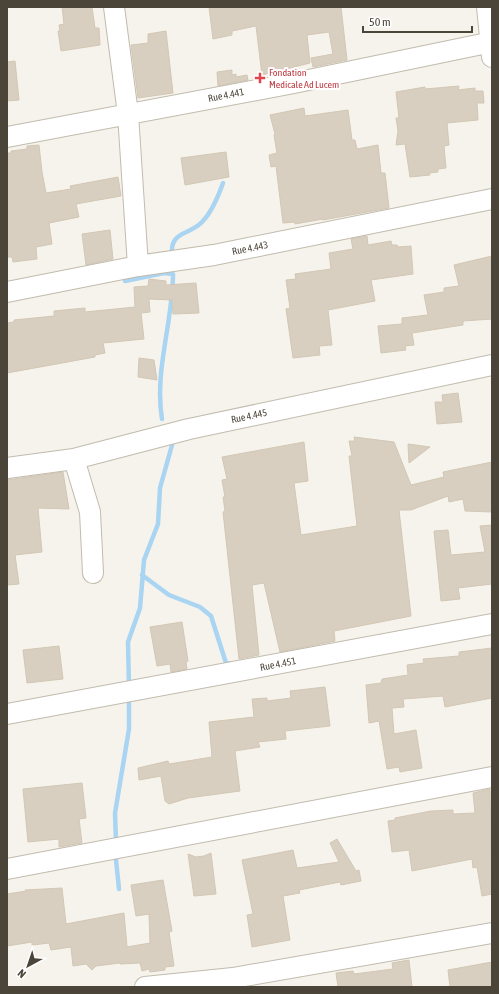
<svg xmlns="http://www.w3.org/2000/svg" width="499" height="994" viewBox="0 0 499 994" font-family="'Asap Condensed',sans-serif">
<rect width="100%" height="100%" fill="#f6f3ec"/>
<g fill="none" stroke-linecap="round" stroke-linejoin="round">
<path stroke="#a9d4f2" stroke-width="4.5" d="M 172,254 C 170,231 190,235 202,222 C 212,212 218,197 223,183
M 125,281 L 164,273 L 173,274 C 173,322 154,371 162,419
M 142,575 L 169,595 L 200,607 L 211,616 L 226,663 L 232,664
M 129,687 L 128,642 L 140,608 L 144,560 L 158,524 L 160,488 L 172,445
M 116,843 L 115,813 L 129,729 L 129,703
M 116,860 L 119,889"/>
</g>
<path fill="#d8cfc1" stroke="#d3c7b4" d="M 62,7 L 92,7 L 95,28 L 99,28 L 100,45 L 61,51 L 58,31 L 60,31 L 59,25 L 64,24 Z
M 209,7 L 341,7 L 347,60 L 313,67 L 311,58 L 333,54 L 329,32 L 307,35 L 310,63 L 262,75 L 256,26 L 232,31 L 232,35 L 213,39 Z
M 166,31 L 173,93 L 138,98 L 131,45 L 148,43 L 148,34 Z
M 15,61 L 19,100 L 7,101 L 7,62 Z
M 232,70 L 232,75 L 236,74 L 236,77 L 247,75 L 248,80 L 218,86 L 217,72 Z
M 459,86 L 458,90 L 475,88 L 475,91 L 483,91 L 484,103 L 477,103 L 478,120 L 447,123 L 449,145 L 444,146 L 446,168 L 438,169 L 438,172 L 429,173 L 430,175 L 410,177 L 405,144 L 396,145 L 398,131 L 396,118 L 399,118 L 396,92 L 425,87 L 425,89 Z
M 304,108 L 305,116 L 348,110 L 352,140 L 355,140 L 357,149 L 378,145 L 381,173 L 385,173 L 389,208 L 323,220 L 323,219 L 295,224 L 295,222 L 283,223 L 276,166 L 271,167 L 269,155 L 277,153 L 274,135 L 275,134 L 270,115 Z
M 39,145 L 42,172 L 46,193 L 71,189 L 70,186 L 118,177 L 121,196 L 76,204 L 79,217 L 49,223 L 52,244 L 36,247 L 37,259 L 13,262 L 12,257 L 7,257 L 7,153 L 11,153 L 11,151 L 27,149 L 27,146 Z
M 226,152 L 229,177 L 185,185 L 181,158 Z
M 110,230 L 113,259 L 86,265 L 82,234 Z
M 367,236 L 368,245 L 391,241 L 392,245 L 397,245 L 398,247 L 411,246 L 413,274 L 371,280 L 375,301 L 328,310 L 332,345 L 319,346 L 320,355 L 293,358 L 286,309 L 290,308 L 286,280 L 296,279 L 295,274 L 331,269 L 329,253 L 353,249 L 351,239 Z
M 492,256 L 492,319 L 463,321 L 463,325 L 412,333 L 414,345 L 405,346 L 406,350 L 381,353 L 378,326 L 402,324 L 402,318 L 428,315 L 424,295 L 444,292 L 444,288 L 459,286 L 454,265 Z
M 149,279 L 166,281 L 166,285 L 196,283 L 199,313 L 173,314 L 172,300 L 149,299 L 150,312 L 141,313 L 144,339 L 103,343 L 105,353 L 95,355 L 95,357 L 7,373 L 7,323 L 14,322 L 14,320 L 54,316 L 54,311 L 85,308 L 85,312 L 135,307 L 134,287 L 148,286 Z
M 139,358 L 154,360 L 157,380 L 138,377 Z
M 458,393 L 462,422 L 437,424 L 435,402 L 443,402 L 442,395 Z
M 354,437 L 394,442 L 411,485 L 444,477 L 443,472 L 492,462 L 492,512 L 465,511 L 463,499 L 449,502 L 448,496 L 411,510 L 399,510 L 411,616 L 334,631 L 335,641 L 280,652 L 264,583 L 252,585 L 259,655 L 239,659 L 223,512 L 225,511 L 223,497 L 225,497 L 222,480 L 227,479 L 222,457 L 304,442 L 308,481 L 294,483 L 301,535 L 357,526 L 349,456 L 352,456 L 349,441 L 355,441 Z
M 408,444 L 430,447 L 409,463 Z
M 63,472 L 69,509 L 38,508 L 42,552 L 15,555 L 19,584 L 7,585 L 7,480 Z
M 492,525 L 492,584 L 458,588 L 460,599 L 441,601 L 434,531 L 448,530 L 451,555 L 485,552 L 480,526 Z
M 182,622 L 188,661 L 186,662 L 187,669 L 171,672 L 170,664 L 157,666 L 150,627 Z
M 59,646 L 63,679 L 27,683 L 23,650 Z
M 492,648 L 492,698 L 445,707 L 443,696 L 403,699 L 404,707 L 392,708 L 394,734 L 416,730 L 422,768 L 400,772 L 399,767 L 387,769 L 379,721 L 369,723 L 366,685 L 381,683 L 382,679 L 408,675 L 407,665 L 424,663 L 423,659 L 459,656 L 459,652 Z
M 325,687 L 330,726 L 285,731 L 286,739 L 258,742 L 260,747 L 235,751 L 240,791 L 188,798 L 169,804 L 165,801 L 161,776 L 139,780 L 138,768 L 168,761 L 169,764 L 212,757 L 209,722 L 254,717 L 252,699 L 267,698 L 267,701 L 291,698 L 290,691 Z
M 82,783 L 86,818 L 79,819 L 82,843 L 59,847 L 59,839 L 28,842 L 23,789 Z
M 490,789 L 492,894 L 482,896 L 477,867 L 473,868 L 472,859 L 412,871 L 409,850 L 392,852 L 388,821 L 395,820 L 395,818 L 431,811 L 453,810 L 453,814 L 475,813 L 473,793 Z
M 337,839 L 356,871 L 359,870 L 361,881 L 341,885 L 340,882 L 299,890 L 300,893 L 283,896 L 290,940 L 252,947 L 247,915 L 253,914 L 242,860 L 293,850 L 297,868 L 339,862 L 330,843 Z
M 211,853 L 216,894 L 194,896 L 188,854 L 196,857 L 204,856 Z
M 163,880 L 172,931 L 169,932 L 174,966 L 165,967 L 165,970 L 150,972 L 149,969 L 142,971 L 140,963 L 120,964 L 120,963 L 96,966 L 92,970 L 86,964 L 73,966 L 71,947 L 51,950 L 49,943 L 32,945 L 32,942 L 7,946 L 7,894 L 26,891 L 25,890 L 62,888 L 66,924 L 124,913 L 127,947 L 150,943 L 149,914 L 136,916 L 131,885 Z
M 409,960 L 412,987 L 338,987 L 336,973 L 353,971 L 354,974 L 393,969 L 392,963 Z
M 492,962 L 492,987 L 450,987 L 448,970 Z"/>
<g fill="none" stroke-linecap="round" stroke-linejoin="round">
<defs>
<path id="minor" d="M 114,7 L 128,114 L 138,266
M 487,7 L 492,57
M 7,137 L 294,83 L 492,42
M 7,292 L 138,266 L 214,255 L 492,199
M 74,459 L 90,512 L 93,573
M 7,468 L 74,459 L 189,429 L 492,365
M 7,714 L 492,624
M 7,869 L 492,777
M 145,987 L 233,978 L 492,933"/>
</defs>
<use href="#minor" stroke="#c2bbae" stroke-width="22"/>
<use href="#minor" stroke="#fff" stroke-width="20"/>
</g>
<path fill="#e0444e" stroke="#fff" stroke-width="1.5" d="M258 72h4v4h4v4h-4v4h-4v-4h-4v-4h4z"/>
<g text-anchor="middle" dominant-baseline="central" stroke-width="4" stroke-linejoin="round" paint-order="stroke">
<g font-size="10" fill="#be3a42" stroke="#fff" text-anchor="start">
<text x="269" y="72">Fondation<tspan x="269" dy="12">Medicale Ad Lucem</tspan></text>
</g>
<g font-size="10" fill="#4b4439" stroke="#fff">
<text transform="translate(226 95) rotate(-11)">Rue 4.441</text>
<text transform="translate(250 248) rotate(-11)">Rue 4.443</text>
<text transform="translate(249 416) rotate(-12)">Rue 4.445</text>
<text transform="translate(278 664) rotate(-11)">Rue 4.451</text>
</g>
</g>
<rect width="499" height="994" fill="none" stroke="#4b4439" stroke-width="16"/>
<g transform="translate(28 966) rotate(220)" stroke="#ffffff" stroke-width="3" paint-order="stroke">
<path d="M0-3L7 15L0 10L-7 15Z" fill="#4b4439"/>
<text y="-6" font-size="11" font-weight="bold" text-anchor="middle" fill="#4b4439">N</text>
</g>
<path d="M363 26v6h109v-6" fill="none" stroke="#4b4439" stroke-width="2"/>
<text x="369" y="26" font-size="12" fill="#4b4439" stroke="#ffffff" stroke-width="3" paint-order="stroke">50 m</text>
</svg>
